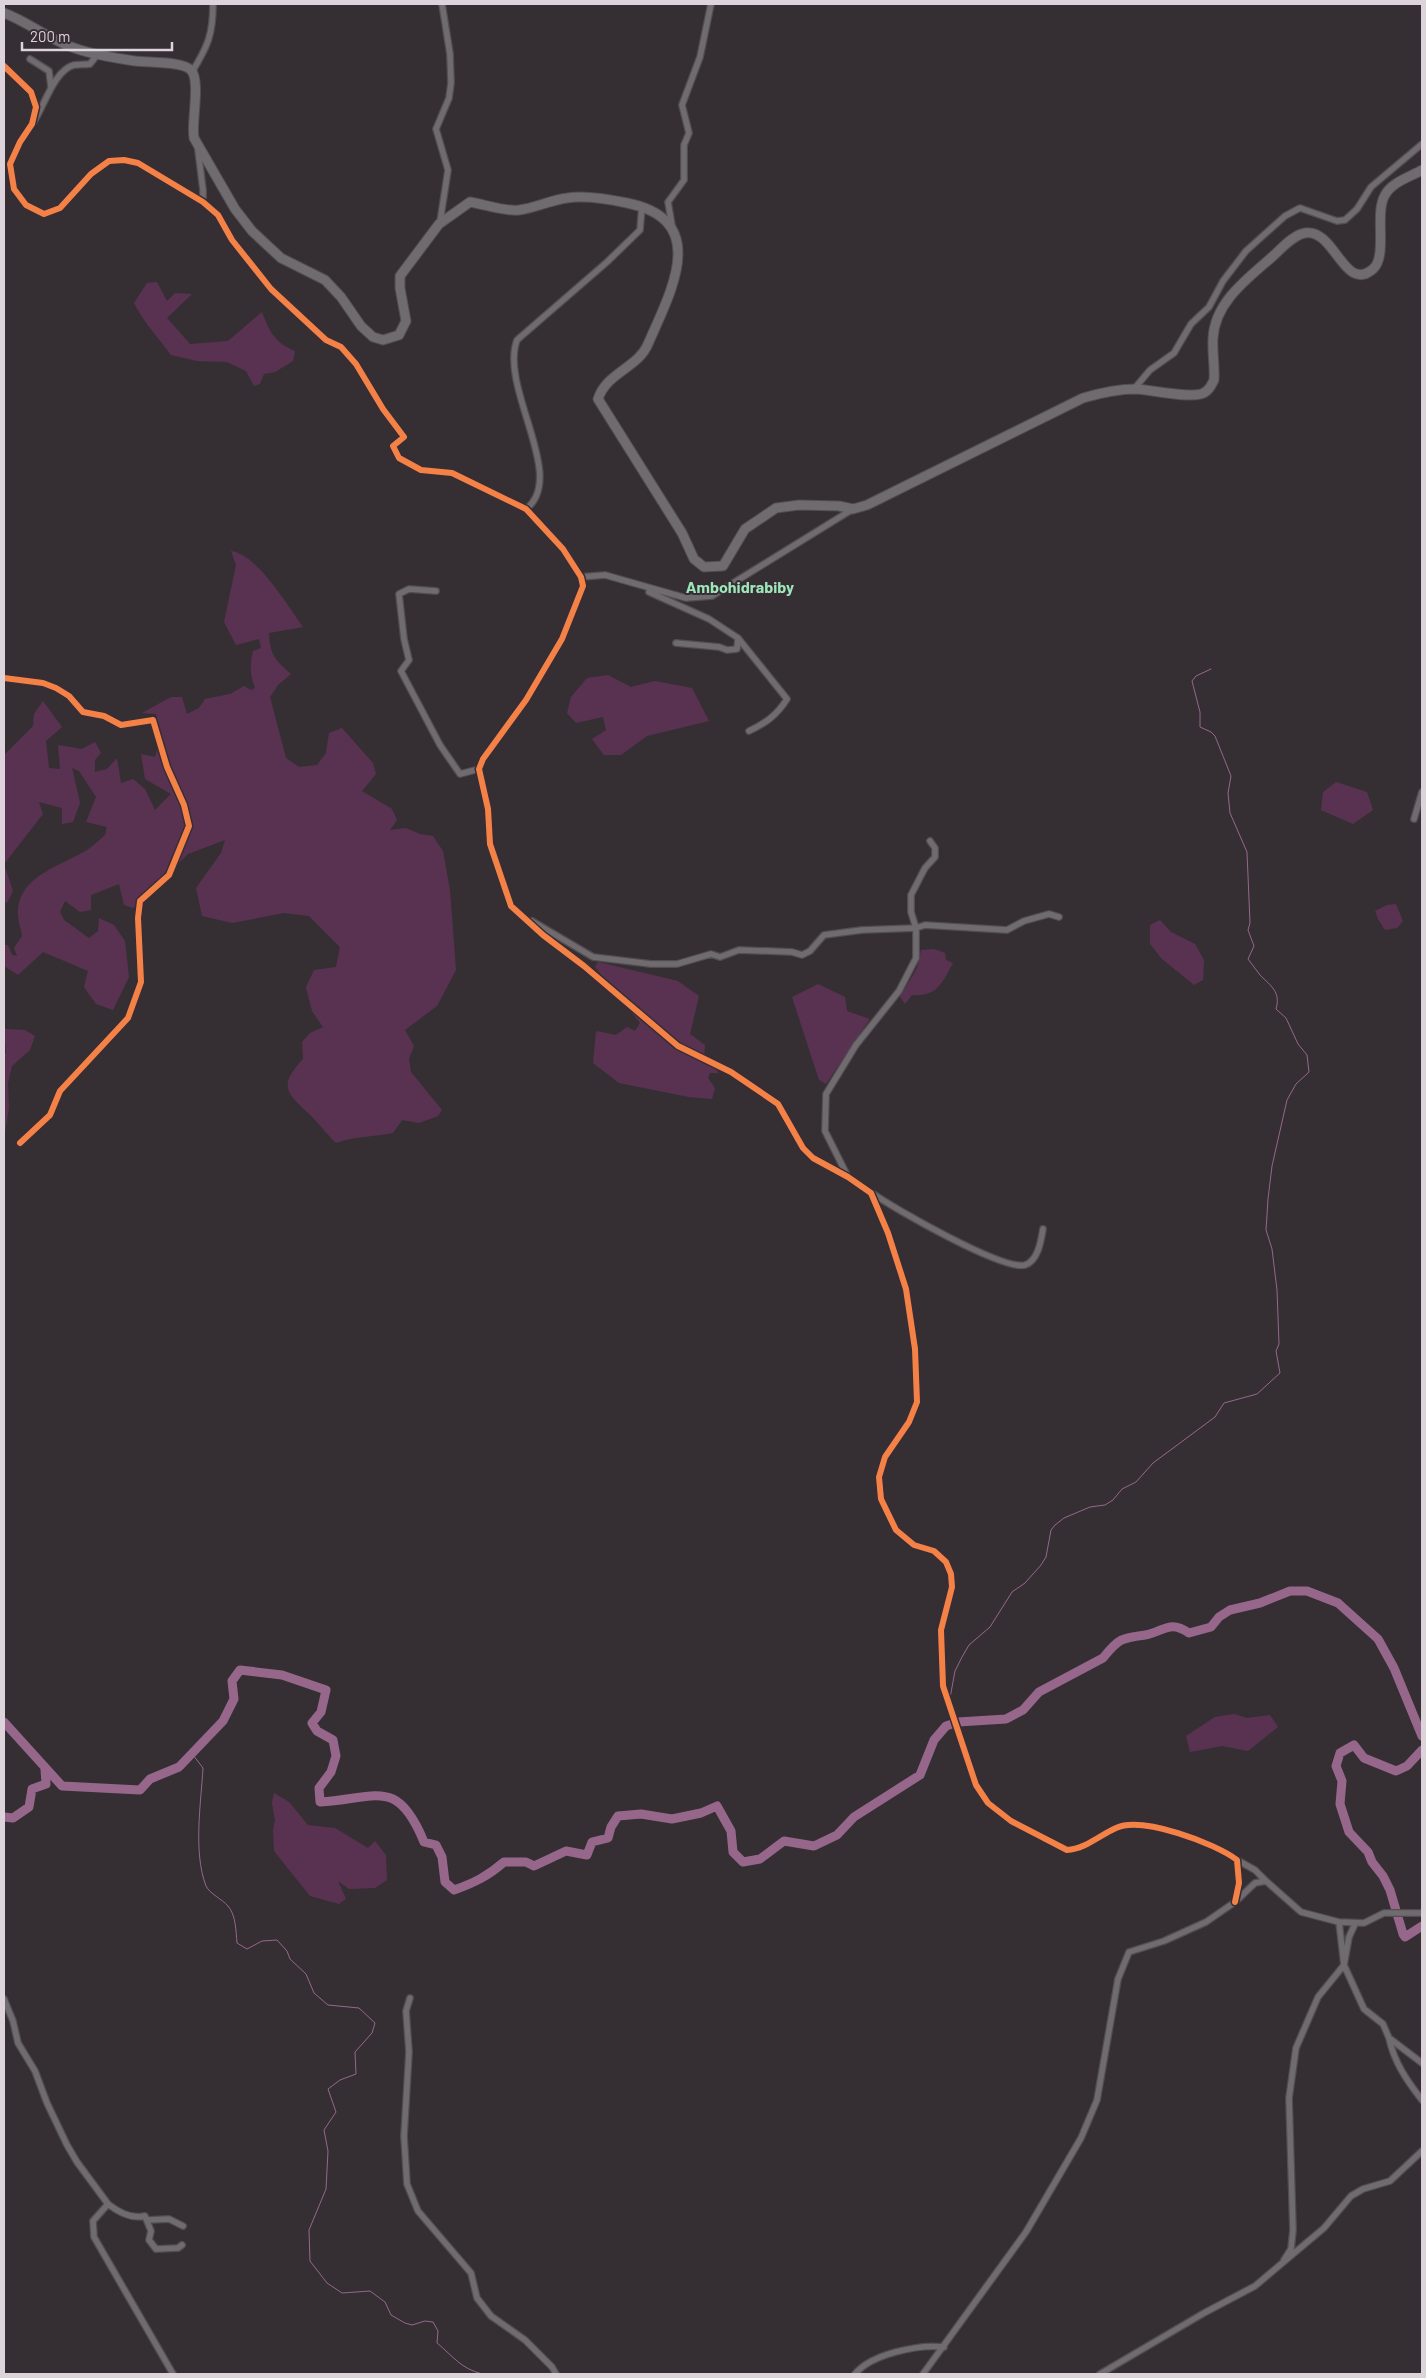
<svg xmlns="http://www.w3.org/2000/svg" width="1426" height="2378" viewBox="0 0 1426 2378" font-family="Barlow,sans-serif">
<rect width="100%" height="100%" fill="#352f34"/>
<path fill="#5a3251" d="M 157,282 L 167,301 L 175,293 L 192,294 L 167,318 L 190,344 L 228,341 L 262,312 C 269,331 275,343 295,351 L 293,361 L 275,372 L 264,374 L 260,384 L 254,386 L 246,371 L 227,362 L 197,361 L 171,355 C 158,337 144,323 134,303 L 147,283 Z
M 231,551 C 257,554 288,606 303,627 L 269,633 C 270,655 275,660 291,674 L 278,685 L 270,697 L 286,758 L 299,767 L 317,765 L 326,753 L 329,733 L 342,728 L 373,763 L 376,774 L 362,791 L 392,809 L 397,820 L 390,830 L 406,828 L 420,834 L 433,836 L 443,851 L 450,890 L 456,970 L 437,1006 L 405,1030 L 414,1046 L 409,1059 L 411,1072 L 442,1110 L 438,1116 L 419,1123 L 402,1120 L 393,1133 C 374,1137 355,1136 336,1143 C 326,1133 317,1121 307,1112 C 284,1091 280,1084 303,1059 L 302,1042 L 310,1033 L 323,1027 L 312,1011 L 306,987 L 314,970 L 336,967 L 340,947 L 309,916 L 284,913 L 232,923 L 202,916 L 196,888 L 221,853 L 225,840 L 188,854 L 133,908 L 124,905 L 119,884 L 91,895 L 91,910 L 80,912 L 65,901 L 60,912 L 64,920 L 89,938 L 98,931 L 99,918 L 114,925 L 125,941 L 129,977 L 113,1010 L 96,1004 L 84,987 L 88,971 L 43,952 L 18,975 L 4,966 L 4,945 L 8,945 L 12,955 L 17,956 L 14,948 L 22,936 C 21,928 17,918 18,909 C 21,875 63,865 87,850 C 93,846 99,840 105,835 L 107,827 L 86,822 L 96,797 L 79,771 L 72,768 L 80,803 L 73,822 L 62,824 L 62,808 L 39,802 L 43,814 L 4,864 L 13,891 L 7,903 L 4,901 L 4,755 L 33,726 L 34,714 L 43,701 L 62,727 L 46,741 L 49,768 L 60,769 L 58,745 L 82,749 L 95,742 L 101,753 L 95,760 L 95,772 L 107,769 L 117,758 L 121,783 L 133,779 L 145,789 L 155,810 L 171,794 L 145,779 L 141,754 L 155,757 L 161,735 L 156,714 L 142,713 L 171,697 L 182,697 L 187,714 L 199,708 L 205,699 L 230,694 L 244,686 L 251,690 L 255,688 C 250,675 250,665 253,651 L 261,648 L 259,639 L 236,645 L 224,622 L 236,565 Z
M 608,675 L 631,687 L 655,681 L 692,688 L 709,721 L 647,736 L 621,755 L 604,755 L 592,739 L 606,730 L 603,717 L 576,723 L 567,713 L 571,697 L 587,678 Z
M 1336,782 L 1367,792 L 1373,810 L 1353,824 L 1321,810 L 1323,792 Z
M 1396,904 L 1403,921 L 1397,928 L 1385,930 L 1378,919 L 1375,911 L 1387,905 Z
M 1160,920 L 1171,932 L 1195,944 L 1204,960 L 1203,980 L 1194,985 L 1162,959 L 1150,944 L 1150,925 Z
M 934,949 L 945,953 L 946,960 L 953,963 C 942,983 937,997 912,995 L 905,1004 L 900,997 L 917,968 L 921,950 Z
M 598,962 L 678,981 L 699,996 L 690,1034 L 705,1045 L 704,1057 L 719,1073 L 710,1073 L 708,1078 L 715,1088 L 712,1099 L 689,1097 L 619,1083 L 593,1063 L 596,1031 L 616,1035 L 627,1027 L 635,1031 L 640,1023 L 595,967 Z
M 818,984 L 845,997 L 847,1011 L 870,1019 L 826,1084 L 819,1080 L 792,997 Z
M 4,1027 L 6,1029 L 25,1030 L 35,1036 L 30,1050 L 12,1066 L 8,1083 L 9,1108 L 4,1139 L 4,1053 L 6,1053 Z
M 1234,1714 L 1247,1718 L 1270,1715 L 1278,1727 L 1248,1751 L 1222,1746 L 1190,1752 L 1186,1736 L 1215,1717 Z
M 274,1793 L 289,1802 L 308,1825 L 335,1828 L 368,1848 L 375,1841 L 386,1855 L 387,1880 L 375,1888 L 349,1889 L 338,1881 L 346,1899 L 339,1904 L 310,1896 L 274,1851 L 273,1830 L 275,1820 L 272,1803 Z"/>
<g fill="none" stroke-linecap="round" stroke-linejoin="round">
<path stroke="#96678b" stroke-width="1" d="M 950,1698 L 955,1671 L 962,1657 L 969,1645 L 990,1627 L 1012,1592 L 1025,1583 L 1041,1565 L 1046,1557 L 1051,1530 L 1055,1525 L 1064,1518 L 1090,1507 L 1105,1505 L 1113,1500 L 1122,1489 L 1136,1482 L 1153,1463 L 1215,1417 L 1224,1403 L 1257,1394 L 1280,1373 L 1276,1351 L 1279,1344 L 1277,1290 L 1272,1249 L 1266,1230 L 1268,1199 L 1272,1166 L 1287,1100 L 1296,1084 L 1309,1072 L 1307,1055 L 1298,1044 L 1286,1018 L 1276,1009 C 1281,992 1271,986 1260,975 C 1256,970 1252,964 1248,959 L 1254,946 L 1248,930 L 1250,923 L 1247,852 L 1230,813 L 1228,793 L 1231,776 L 1215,736 L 1211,732 L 1200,727 L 1200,712 L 1192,681 L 1196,676 L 1211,669
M 955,1714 L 958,1722
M 193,1755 L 203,1768 C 201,1803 193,1852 206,1886 C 210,1894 222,1899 228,1906 C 236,1915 236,1932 237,1943 L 247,1949 L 262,1941 L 277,1940 L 287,1951 L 290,1959 L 306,1974 L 314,1993 L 328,2005 L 359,2008 L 375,2023 L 372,2033 L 355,2052 L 356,2074 L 340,2080 L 328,2089 L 336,2112 L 324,2130 L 328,2151 L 326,2189 L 309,2230 L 310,2261 L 327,2283 L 342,2293 L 370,2291 L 385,2302 L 391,2315 L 405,2323 L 412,2325 L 425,2321 L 433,2322 L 438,2331 L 437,2343 C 454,2357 460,2368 482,2374"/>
<path stroke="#96678b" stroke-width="9" d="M 4,1722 L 62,1786 L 140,1790 L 150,1779 L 179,1767 L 223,1721 L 234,1699 L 232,1681 L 240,1670 L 282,1675 L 326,1690 L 321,1712 L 312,1723 L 317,1731 L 333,1740 L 336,1756 L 331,1772 L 319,1788 L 320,1802 C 376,1799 397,1776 424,1842 L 436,1845 L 442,1857 L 445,1882 L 454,1890 C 474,1883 488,1876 504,1862 L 526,1862 L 534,1866 L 566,1851 L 587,1855 L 592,1842 L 608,1838 L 611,1827 L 618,1816 L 641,1814 L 672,1819 L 701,1813 L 717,1806 L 731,1831 L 733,1852 L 743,1862 L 760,1859 L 784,1841 L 814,1846 L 837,1835 L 854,1817 L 920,1775 L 934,1740 L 946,1726 L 958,1722 L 1006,1719 L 1023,1710 L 1039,1692 L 1103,1658 C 1119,1638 1122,1638 1145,1635 C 1164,1632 1169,1619 1189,1633 L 1211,1627 L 1219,1617 L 1230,1610 L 1260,1603 L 1290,1591 L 1307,1591 L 1338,1603 L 1378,1639 L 1394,1668 L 1422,1736
M 1422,1750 L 1407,1766 L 1396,1771 L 1364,1758 L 1354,1745 L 1340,1753 L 1336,1766 L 1342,1781 L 1340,1804 L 1349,1832 L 1368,1852 L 1372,1862 L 1383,1876 L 1390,1890 L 1403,1934 L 1405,1937 L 1422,1926
M 4,1817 L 13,1818 L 29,1807 L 32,1789 L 46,1784 L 45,1769"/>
<defs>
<path id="minor" d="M 30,59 L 49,71 L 51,87
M 4,66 L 31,92 L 36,107 L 32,124 L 20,142 L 10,164 L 14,189 L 26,205 L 44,214 L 60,208 L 91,174 L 109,161 L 124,160 L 138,163 L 203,202 L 218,215 L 232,240 L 271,289 L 326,340 L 341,347 L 356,364 L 383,409 L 404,437 L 393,446 L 399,458 L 421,470 L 452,473 L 526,509 L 563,549 L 581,577 L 583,586 L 562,639 L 526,700 L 483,759 L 479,769 L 488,809 L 490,844 L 511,906 L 543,935 L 584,966 L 678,1046 L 731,1072 L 778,1104 L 803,1148 L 813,1158 L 848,1177 L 871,1193 L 888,1233 L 906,1289 L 915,1349 L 917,1402 L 909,1422 L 885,1457 L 879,1477 L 881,1499 L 896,1530 L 914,1545 L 934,1551 L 946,1562 L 951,1574 L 952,1587 L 941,1630 L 943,1686 L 976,1785 L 988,1803 L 1011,1821 L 1067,1850 C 1085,1849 1100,1835 1116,1828 C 1142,1816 1215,1843 1237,1860 L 1239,1883 L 1235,1902
M 192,72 C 208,46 213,34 213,4
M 33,123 C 44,107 54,70 74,65 C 79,64 84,65 90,64 L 97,55
M 198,150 L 203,190 L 203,202
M 440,222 L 448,170 L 436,129 L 449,98 L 451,83 L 450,54 L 442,4
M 672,226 L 668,202 L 684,180 L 684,145 L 689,133 L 682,105 L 700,57 L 711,4
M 1134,389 L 1150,370 L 1174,353 L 1191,324 L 1209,307 L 1223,281 L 1246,251 L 1285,216 L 1300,208 L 1337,221 L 1345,220 L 1357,209 L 1371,187 L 1422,144
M 526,509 C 568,477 499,388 517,340 L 607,262 L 640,230 L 642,206
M 581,577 L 605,575 L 686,598 L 712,596 L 853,509
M 436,591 L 409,589 L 399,594 L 404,639 L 409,660 L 401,671 L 440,745 L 460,774 L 479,769
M 649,592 L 709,619 L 738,638 L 737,649 L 727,650 L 719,647 L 676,643
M 738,638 L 787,699 C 777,715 766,723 749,731
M 4,678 L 43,683 L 56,688 L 69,696 L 83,712 L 104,716 L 121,725 L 153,720 L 167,767 L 184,805 L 189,826 L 169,875 L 140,901 L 138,918 L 141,982 L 128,1018 L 60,1091 L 50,1115 L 20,1143
M 1414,819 L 1422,792
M 532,921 L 593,957 L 651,964 L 677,964 L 711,954 L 720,957 L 739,950 L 792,952 L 802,955 L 810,951 L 824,935 L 862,930 L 916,928 L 925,925 L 1007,930 L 1024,921 L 1049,914 L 1059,917
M 848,1177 L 825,1131 L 826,1094 L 856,1045 L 899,991 L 916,958 L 916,928 L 911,912 L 911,895 L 925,868 L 935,857 L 935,848 L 930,841
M 872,1193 C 893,1208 1003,1271 1025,1265 C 1038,1261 1041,1241 1043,1229
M 1237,1860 L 1255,1870 L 1266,1881
M 1339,1922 L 1344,1965 L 1364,2009 L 1383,2024 L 1389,2038 L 1422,2063
M 410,1998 L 406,2011 L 409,2052 L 404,2136 L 407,2184 L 418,2211 L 471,2273 L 477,2298 L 491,2316 L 525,2340 L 552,2367 L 556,2374
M 4,1999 L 13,2021 L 18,2043 L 35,2071 L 47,2103 L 67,2145 L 77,2162 L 108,2204 L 93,2221 L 94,2237 L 173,2374
M 1389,2038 C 1394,2062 1407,2081 1422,2100
M 108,2204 C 118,2212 132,2219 145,2216 L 151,2231 L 149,2240 L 156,2249 L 178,2248 L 182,2245
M 148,2220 L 169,2219 L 183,2226
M 1284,2260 L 1291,2249 L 1293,2230 L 1289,2098 L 1296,2048 L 1318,1997 L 1344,1965 L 1349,1937 L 1355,1924
M 855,2374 C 871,2354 919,2344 944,2347
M 923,2374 L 1026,2232 L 1081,2138 L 1097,2100 L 1118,1979 L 1129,1952 L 1164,1941 L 1206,1922 L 1235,1902 L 1255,1883 L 1266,1881 L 1301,1912 L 1339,1922 L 1364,1923 L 1384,1913 L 1422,1913
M 1100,2374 L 1204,2313 L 1255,2286 L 1324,2228 L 1351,2196 L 1363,2189 L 1390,2181 L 1422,2151"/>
<path id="secondary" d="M 4,13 C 23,20 39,32 58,41 C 80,53 111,57 135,61 C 149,63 182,61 191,70 C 201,81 191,122 194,138 L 235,209 L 252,231 L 281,258 L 325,280 L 341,297 L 361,326 L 373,337 L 383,340 L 399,335 L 406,321 L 400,288 L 400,276 L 439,224 L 470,202 C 484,204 504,212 519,210 C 535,208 551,200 567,198 C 586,195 608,199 627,203 C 712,220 670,293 648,344 C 638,368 607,372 598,399 L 682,533 L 694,559 L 704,567 L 723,566 L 745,529 L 776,508 L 799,505 L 839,506 L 853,509 L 867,505 L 1083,398 C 1100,393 1117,389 1136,389 C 1152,390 1187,398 1201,394 C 1208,392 1211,386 1214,380 C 1215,366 1212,352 1213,338 C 1215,302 1247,279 1272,257 C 1281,249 1293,235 1305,233 C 1335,228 1344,294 1373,269 C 1388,256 1374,213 1385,195 C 1392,182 1410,177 1422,170"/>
</defs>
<use href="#minor" stroke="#524d51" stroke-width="8"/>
<use href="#secondary" stroke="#524d51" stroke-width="11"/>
<use href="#minor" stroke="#706b6f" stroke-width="5.5"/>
<use href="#secondary" stroke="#706b6f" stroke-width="9"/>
<defs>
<path id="cycleway" d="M 4,66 L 31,92 L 36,107 L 32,124 L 20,142 L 10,164 L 14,189 L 26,205 L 44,214 L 60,208 L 91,174 L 109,161 L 124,160 L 138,163 L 203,202 L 218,215 L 232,240 L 271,289 L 326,340 L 341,347 L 356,364 L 383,409 L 404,437 L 393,446 L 399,458 L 421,470 L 452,473 L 526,509 L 563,549 L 581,577 L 583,586 L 562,639 L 526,700 L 483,759 L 479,769 L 488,809 L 490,844 L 511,906 L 543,935 L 584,966 L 678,1046 L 731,1072 L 778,1104 L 803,1148 L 813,1158 L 848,1177 L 871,1193 L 888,1233 L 906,1289 L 915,1349 L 917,1402 L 909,1422 L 885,1457 L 879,1477 L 881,1499 L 896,1530 L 914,1545 L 934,1551 L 946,1562 L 951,1574 L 952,1587 L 941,1630 L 943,1686 L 976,1785 L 988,1803 L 1011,1821 L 1067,1850 C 1085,1849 1100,1835 1116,1828 C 1142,1816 1215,1843 1237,1860 L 1239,1883 L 1235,1902
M 4,678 L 43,683 L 56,688 L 69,696 L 83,712 L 104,716 L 121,725 L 153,720 L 167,767 L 184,805 L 189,826 L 169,875 L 140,901 L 138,918 L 141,982 L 128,1018 L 60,1091 L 50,1115 L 20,1143"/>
</defs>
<use href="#cycleway" stroke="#382c35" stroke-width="9"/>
<use href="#cycleway" stroke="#f48246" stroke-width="6"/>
</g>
<g text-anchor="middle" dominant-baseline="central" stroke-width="4" stroke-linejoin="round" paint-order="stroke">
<g font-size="16" font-weight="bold" fill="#9ce7b7" stroke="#382c35">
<text x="740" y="586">Ambohidrabiby</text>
</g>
</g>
<rect width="1426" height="2378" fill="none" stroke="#dcd4da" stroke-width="10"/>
<path d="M22 42v8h150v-8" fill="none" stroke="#dcd4da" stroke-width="2.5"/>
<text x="30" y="42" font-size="15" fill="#dcd4da" stroke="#382c35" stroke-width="4" paint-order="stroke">200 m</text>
</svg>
